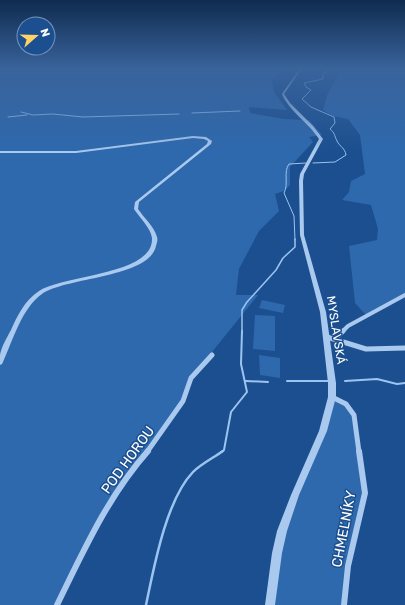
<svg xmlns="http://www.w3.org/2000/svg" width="405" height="605" viewBox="0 0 405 605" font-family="Rubik,sans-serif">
<rect width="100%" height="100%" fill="#1b4f8f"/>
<path fill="#2e69ad" d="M 0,68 L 286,68 L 272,80 L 274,92 L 287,110 L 249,107 L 250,113 L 284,119 L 309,120 L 322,135 L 309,137 L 313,142 L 290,167 L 290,185 L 284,191 L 275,194 L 279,211 L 259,231 L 239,269 L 236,295 L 258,295 L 191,378 L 187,394 L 122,485 L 57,605 L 0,605 Z
M 342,68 L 405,68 L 405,295 L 366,315 L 355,303 L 349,246 L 377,240 L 378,229 L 371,205 L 342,200 L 349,192 L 351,181 L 365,174 L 360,135 L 348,119 L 333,116 L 323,110 L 327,95 Z
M 262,300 L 285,305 L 283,313 L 259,308 Z
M 255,315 L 275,316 L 275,351 L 253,349 Z
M 259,355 L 280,358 L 280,378 L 260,375 Z
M 332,397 L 351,408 L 365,493 L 352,547 L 344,605 L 270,605 L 277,553 Z"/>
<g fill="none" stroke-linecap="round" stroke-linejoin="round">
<path stroke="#9cc4f0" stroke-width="1" d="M 21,112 L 33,115 L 53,114 L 83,117 L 179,114
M 192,113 L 240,111
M 8,117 L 27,115
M 313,163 L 335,162 L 346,155 C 345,148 340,147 337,141 C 334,135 335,133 330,129 L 335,123 L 334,117 L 311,107 L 302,99 L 311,90 L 306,87 L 304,83 L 323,79 L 323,73 L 332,70 L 332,68
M 295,240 L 294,216 L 284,193 C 289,184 283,172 289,164 L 306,163"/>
<path stroke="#9cc4f0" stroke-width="1.5" d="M 242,332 L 242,310 L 247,302 L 276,270 L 283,258 L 295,247 L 295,239"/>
<path stroke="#9cc4f0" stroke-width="2" d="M 246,381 L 268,382
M 287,381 L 328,381
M 345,381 L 377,379 L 397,384 L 405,383
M 221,452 L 224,450 L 231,412 L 247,392 L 241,364 L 242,331"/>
<path stroke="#9cc4f0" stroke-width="2.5" d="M 146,605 C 154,567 166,500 193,472 C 201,464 213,458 223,451"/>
<path stroke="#a9c9ee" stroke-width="4" d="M 342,332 L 348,326 L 405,295"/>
<path stroke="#a9c9ee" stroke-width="5" d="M 327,337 L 366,349 L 405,348
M 336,338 L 343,331
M 332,397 L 346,404 L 354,415 L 359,452
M 147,452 L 183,401 L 191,378 L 212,355"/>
<path stroke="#a9c9ee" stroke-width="6" d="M 57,605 C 83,552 108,496 148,451
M 344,605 L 348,566 L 365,493 L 359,451"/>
<path fill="#a9c9ee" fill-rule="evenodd" d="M 300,68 L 302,68 L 284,94 L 290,103 L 313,126 L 323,139 L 304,174 L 303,181 L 304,235 L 326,312 L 336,383 L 336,397 L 327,431 L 299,495 L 287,531 L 282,553 L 275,605 L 265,605 L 272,553 L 277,531 L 291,495 L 319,431 L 328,397 L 328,383 L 320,312 L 300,235 L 299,181 L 300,174 L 319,139 C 309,123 289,111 282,94 Z
M 193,136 L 206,137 L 212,141 L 211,144 L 139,202 L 138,209 C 144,218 154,226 157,237 C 158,240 157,242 156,246 C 149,278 66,277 42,294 C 22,308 13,340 3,362 L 2,364 L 0,365 C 0,362 0,358 0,355 C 1,348 7,337 11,330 C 17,316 25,300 39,291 C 63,275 151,275 152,240 C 153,230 139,217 134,209 L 135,202 L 207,144 L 208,141 L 204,139 L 193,138 L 76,153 L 0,153 L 0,151 L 76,151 Z"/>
</g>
<linearGradient id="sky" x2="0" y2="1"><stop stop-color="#0f2b4f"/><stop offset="0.45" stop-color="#39639b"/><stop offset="1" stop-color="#39639b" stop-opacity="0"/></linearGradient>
<rect width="405" height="152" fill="url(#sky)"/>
<g text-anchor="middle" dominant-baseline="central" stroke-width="3" stroke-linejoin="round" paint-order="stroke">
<g font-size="12" fill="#fff" stroke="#1b4f8f">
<text transform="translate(336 330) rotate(81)">MYSLAVSKÁ</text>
</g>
<g font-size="14" fill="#fff" stroke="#1b4f8f">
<text transform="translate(128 460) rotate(-54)">POD HOROU</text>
<text transform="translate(344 529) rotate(-79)">CHMEĽNÍKY</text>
</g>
</g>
<g transform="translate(36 36) rotate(70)"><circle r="19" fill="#1b4f8f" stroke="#7695bc"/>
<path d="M0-3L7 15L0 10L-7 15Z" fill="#ffd166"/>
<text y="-6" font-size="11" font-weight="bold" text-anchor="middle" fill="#ffffff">N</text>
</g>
</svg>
